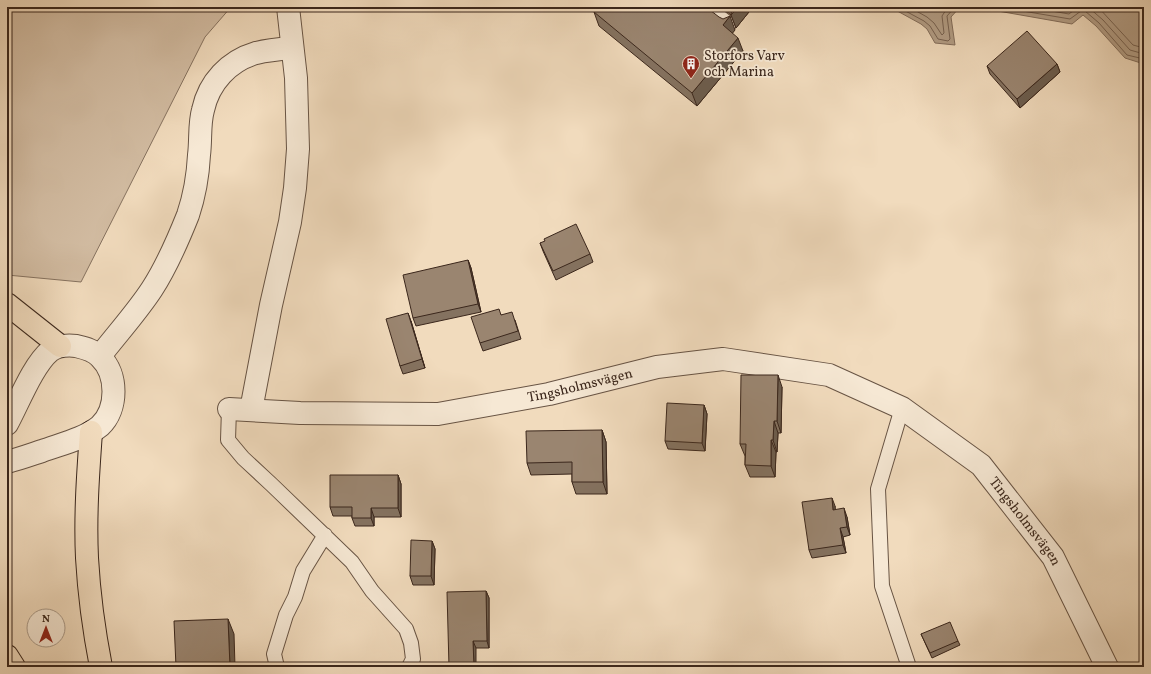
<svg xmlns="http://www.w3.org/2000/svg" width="1151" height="674" viewBox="0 0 1151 674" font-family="Vollkorn,serif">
<rect width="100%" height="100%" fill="#f1dbbd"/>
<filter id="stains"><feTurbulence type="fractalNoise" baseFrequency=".005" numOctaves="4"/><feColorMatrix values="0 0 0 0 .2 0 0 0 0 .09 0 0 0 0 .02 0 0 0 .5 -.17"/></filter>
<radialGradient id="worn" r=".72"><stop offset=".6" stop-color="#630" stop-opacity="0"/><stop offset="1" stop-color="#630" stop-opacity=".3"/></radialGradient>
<path fill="#d2bca2" stroke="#86725f" d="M 7,7 L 231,7 L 205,37 L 81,282 L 7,275 Z"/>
<path fill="#b39e86" stroke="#836e5c" d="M 890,7 L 960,7 L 951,17 L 955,45 L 935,43 L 927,29 L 921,24 Z
M 975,7 L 1144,7 L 1144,64 L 1125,58 L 1096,26 L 1083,15 L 1072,24 Z"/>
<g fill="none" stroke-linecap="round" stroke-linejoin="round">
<path stroke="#776251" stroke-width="1" d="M 898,7 L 924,21 L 930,26 L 938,39 L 948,41 L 950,39 L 947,16 L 955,7
M 909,7 L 927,17 L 934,23 L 942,35 L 944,33 L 942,16 L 948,7
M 999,7 L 1070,19 L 1081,11 L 1085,11 L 1099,23 L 1127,55 L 1144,59
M 1028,7 L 1069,14 L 1078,7
M 1088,7 L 1103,20 L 1130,50 L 1144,54
M 1098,7 L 1133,45 L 1144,48"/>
<defs>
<path id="service" d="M 707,7 L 729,24
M 902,408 L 878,489 L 882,586 L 909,667
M 229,409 L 228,440 L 243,458 L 271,484 L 352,562 L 372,591 L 406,629 L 411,643 L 413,659 L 409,667
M 277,667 L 274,654 L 286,615 L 295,597 L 303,571 L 325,535"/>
<g id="minor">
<path id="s1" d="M 229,409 L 300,413 L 438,414 L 549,394 L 657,367 L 723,359 L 829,375 L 902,408 L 981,465 L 1053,557 L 1107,667"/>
<path d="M 251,410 L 271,305 L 290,222 L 295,188 L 298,149 L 296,78 L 288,7"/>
</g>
<path id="tertiary" d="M 100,356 C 117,334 137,312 152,289 C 167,266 178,240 188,215 C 194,197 198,175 199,155 C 201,140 199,124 203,110 C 209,82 229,61 256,53 C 268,50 280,49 292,48
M 7,424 C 18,404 33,365 50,351 C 57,346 67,345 76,346 C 84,348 94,350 100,357 C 118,374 118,409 100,426 C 84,439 61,444 42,451 C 30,455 19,459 7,462"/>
<path id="trunk" d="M 7,304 L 60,346
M 91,432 C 88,474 85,516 87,558 C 89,594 94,631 101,667
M 7,656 L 14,667"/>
</defs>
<use href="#service" stroke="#685444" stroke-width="16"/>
<use href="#minor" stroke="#685444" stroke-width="24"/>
<use href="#tertiary" stroke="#685444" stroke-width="24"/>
<use href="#trunk" stroke="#3b271c" stroke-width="24"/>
<use href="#service" stroke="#f6e8d4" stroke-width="14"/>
<use href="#minor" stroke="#f6e8d4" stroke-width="22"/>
<use href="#tertiary" stroke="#f6e8d4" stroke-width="22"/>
<use href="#trunk" stroke="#f1dbbd" stroke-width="22"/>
</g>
<path fill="#847260" stroke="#3b271c" d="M 721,7 L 753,7 L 736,28 L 731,15 Z
M 594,12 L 735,30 L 732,33 L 743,51 L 697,106 L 599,26 Z
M 1057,64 L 1060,72 L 1020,108 L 990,74 L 987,66 Z
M 540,243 L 590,254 L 593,262 L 556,280 L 543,251 Z
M 468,260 L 471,268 L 481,312 L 416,326 L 413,318 Z
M 501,315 L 515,320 L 521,339 L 483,351 L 480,343 Z
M 411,321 L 425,368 L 403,374 L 400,366 Z
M 782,387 L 781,433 L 778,433 L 777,452 L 776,452 L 775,477 L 750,477 L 745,465 L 745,456 L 740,444 Z
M 704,405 L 707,414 L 705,451 L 668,449 L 665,441 Z
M 602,430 L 606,442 L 607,494 L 576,494 L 572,482 L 572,474 L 531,475 L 527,463 Z
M 398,475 L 401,484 L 401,517 L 374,517 L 374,526 L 355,526 L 352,518 L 352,516 L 333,516 L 330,507 Z
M 835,506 L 835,510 L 847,517 L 850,535 L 843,537 L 846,553 L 812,558 L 809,550 Z
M 432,541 L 435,549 L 434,585 L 413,585 L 410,576 Z
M 486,591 L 489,598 L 489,648 L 476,648 L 449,667 Z
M 921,634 L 958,641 L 960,645 L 932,658 Z"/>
<path fill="#6c5d4e" stroke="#3b271c" d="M 738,7 L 753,7 L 736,28 L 731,15 Z
M 730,16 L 735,30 L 728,39 L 723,25 Z
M 738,38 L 743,51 L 697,106 L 692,93 Z
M 1057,64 L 1060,72 L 1020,108 L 1017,99 Z
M 468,260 L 471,268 L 481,312 L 478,304 Z
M 408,313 L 411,321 L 425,368 L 422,359 Z
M 778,375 L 782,387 L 781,433 L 777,421 Z
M 704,405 L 707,414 L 705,451 L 702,443 Z
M 774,421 L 778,433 L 777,452 L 773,440 Z
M 602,430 L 606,442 L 607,494 L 603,482 Z
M 771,440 L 776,452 L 775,477 L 771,466 Z
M 398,475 L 401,484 L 401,517 L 398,508 Z
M 832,498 L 835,506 L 836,518 L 833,510 Z
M 371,508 L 374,517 L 374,526 L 371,518 Z
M 844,508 L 847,517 L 850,535 L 847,527 Z
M 840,528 L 843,537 L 846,553 L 843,545 Z
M 432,541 L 435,549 L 434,585 L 431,576 Z
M 486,591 L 489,598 L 489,648 L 487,641 Z
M 228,619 L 234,634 L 235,667 L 230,667 Z
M 473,641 L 476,648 L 476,667 L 474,667 Z"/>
<path fill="#9a8570" stroke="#3b271c" d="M 598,7 L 706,7 L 719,17 L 723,19 L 730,16 L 723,25 L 738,38 L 692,93 L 594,12 Z
M 732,7 L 738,7 L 731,15 L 732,8 Z
M 1027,31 L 1057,64 L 1017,99 L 987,66 Z
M 576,224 L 590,254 L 553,271 L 540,243 L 545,241 L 544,239 Z
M 468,260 L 478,304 L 413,318 L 403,275 Z
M 499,309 L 501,315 L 512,312 L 518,331 L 480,343 L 471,317 Z
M 408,313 L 422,359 L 400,366 L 386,319 Z
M 741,375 L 778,375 L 777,421 L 774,421 L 773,440 L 771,440 L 771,466 L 745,465 L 746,444 L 740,444 Z
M 667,403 L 704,405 L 702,443 L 665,441 Z
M 602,430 L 603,482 L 572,482 L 572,462 L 527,463 L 526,431 Z
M 330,475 L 398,475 L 398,508 L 371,508 L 371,518 L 352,518 L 352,507 L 330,507 Z
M 832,498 L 833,510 L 844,508 L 847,527 L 840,528 L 843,545 L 809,550 L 802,502 Z
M 411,540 L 432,541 L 431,576 L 410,576 Z
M 486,591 L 487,641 L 473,641 L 474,667 L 449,667 L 447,592 Z
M 228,619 L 230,667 L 176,667 L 174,621 Z
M 950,622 L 958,641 L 930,653 L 921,634 Z"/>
<defs>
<symbol id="building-pin" viewBox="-11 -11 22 30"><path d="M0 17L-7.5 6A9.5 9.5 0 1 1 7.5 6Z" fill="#8f2418" stroke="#f6e8d4"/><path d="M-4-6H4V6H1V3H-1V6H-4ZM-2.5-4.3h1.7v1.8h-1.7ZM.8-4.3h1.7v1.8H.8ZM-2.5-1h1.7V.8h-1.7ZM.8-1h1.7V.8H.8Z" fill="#fff"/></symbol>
</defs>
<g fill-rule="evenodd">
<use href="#building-pin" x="681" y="54" width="20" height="27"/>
</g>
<g text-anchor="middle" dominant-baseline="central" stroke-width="3.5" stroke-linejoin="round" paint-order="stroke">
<g font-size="14" fill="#3b271c" stroke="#f6e8d4" text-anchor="start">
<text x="704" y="56">Storfors Varv<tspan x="704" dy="16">och Marina</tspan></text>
</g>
<g font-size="14" fill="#3b271c" stroke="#f6e8d4">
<text stroke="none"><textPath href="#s1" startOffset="354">Tingsholmsvägen</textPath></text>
<text stroke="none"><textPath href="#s1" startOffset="856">Tingsholmsvägen</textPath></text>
</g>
</g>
<rect width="1151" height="674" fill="none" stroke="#f1dbbd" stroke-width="24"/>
<rect x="8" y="8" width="1135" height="658" fill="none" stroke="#3b271c" stroke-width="2"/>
<rect x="12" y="12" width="1127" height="650" fill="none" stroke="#3b271c"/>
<g transform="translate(46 628)"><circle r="19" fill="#f6e8d4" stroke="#ab9b8a"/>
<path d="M0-3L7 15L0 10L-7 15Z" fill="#8f2418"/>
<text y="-6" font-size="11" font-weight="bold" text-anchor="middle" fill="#3b271c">N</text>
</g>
<rect width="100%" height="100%" filter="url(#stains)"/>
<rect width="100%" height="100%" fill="url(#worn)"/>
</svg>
